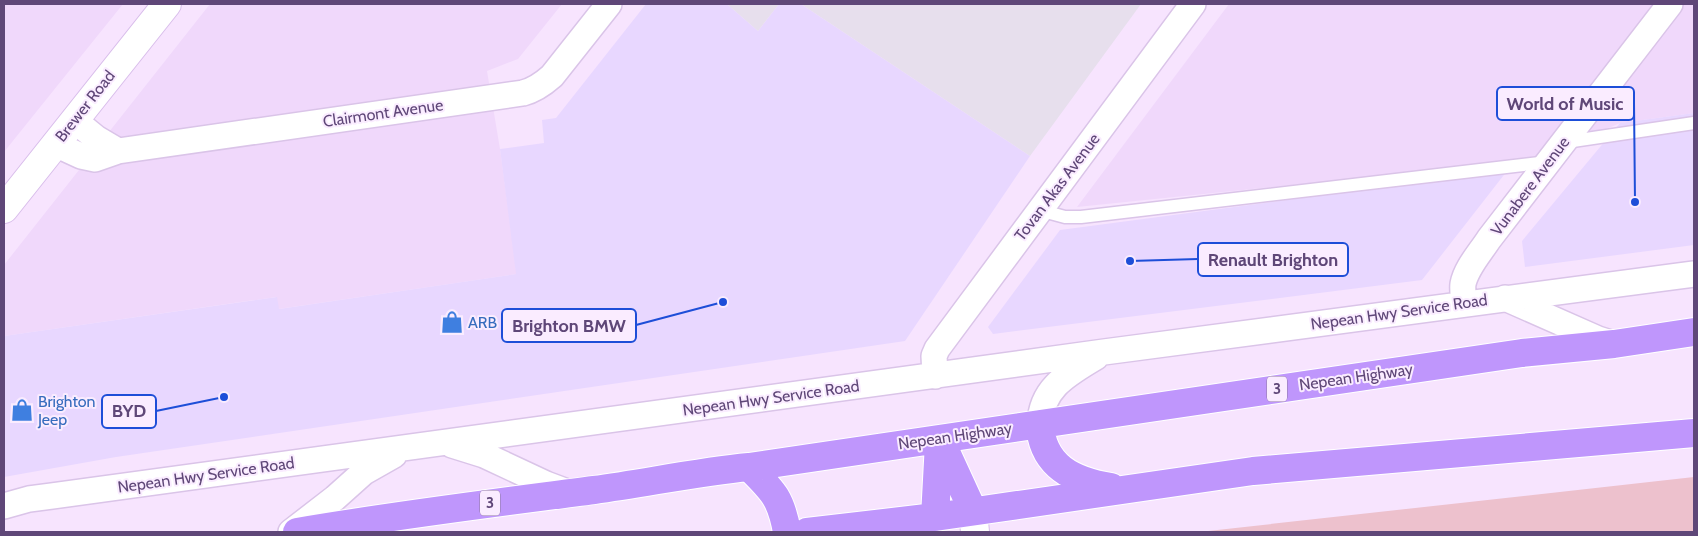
<svg xmlns="http://www.w3.org/2000/svg" width="1698" height="536" viewBox="0 0 1698 536" font-family="Cabin,sans-serif">
<rect width="100%" height="100%" fill="#f7e4fe"/>
<path fill="#f0d8fb" d="M 4,4 L 123,4 L 4,152 Z
M 210,4 L 562,4 L 518,59 L 487,71 L 500,149 L 517,274 L 278,309 L 276,297 L 4,336 L 4,265 Z
M 1229,4 L 1694,4 L 1694,113 L 1620,123 L 1535,160 L 1077,207 Z"/>
<path fill="#e8d7ff" d="M 646,4 L 727,4 L 758,31 L 779,4 L 801,4 L 1030,156 L 905,341 L 116,457 L 4,477 L 4,336 L 277,297 L 279,309 L 516,274 L 500,149 L 544,143 L 542,120 L 556,118 Z
M 1694,113 L 1694,245 L 1525,267 L 1522,241 L 1620,123 Z
M 1507,171 L 1422,280 L 993,334 L 988,327 L 1060,230 Z"/>
<path fill="#e7dfed" d="M 727,4 L 779,4 L 758,31 Z
M 801,4 L 1141,4 L 1030,156 Z"/>
<path fill="#edc1cd" d="M 1694,477 L 1694,532 L 1199,532 Z"/>
<g fill="none" stroke-linecap="round" stroke-linejoin="round">
<defs>
<path id="lane" d="M 1566,142 L 1694,123
M 1039,210 L 1065,217 L 1081,217 L 1548,162"/>
<path id="street" d="M 74,120 L 96,138 L 118,151
M 55,144 L 81,156 L 95,159 L 118,151 L 523,93 C 535,90 543,84 552,76 L 609,4
M 1505,298 L 1598,339 L 1614,344
M 1464,304 C 1464,298 1462,291 1463,284 C 1466,268 1480,253 1489,239 L 1670,4
M 935,376 L 934,356 L 937,349 L 1193,4
M 1040,424 C 1041,388 1068,374 1096,357
M 452,445 L 484,455 L 546,484 L 570,493
M 4,506 L 29,499 L 52,496 L 1104,352 L 1694,274
M 291,532 L 335,498 L 364,472 L 394,455"/>
<path id="secondary" d="M 4,209 L 167,4
M 973,511 L 975,532"/>
<path id="highway" d="M 1040,424 C 1042,466 1073,481 1111,487
M 940,439 L 973,511
M 749,467 C 773,491 781,498 787,532
M 935,517 L 939,443
M 297,532 C 396,515 495,503 594,490 C 646,483 697,472 749,467 L 1522,353 L 1614,344 L 1694,332
M 807,532 L 935,517 L 1253,471 L 1694,433"/>
</defs>
<use href="#lane" stroke="#dac4e8" stroke-width="15"/>
<use href="#street" stroke="#dac4e8" stroke-width="28"/>
<use href="#secondary" stroke="#d9beeb" stroke-width="30"/>
<use href="#highway" stroke="#fff" stroke-width="30"/>
<use href="#lane" stroke="#fff" stroke-width="12"/>
<use href="#street" stroke="#fff" stroke-width="25"/>
<use href="#secondary" stroke="#fff" stroke-width="28"/>
<use href="#highway" stroke="#bf96fc" stroke-width="28"/>
</g>
<defs>
<symbol id="shop-bare" viewBox="-9 -9 18 18"><path d="M-5-2.5h2.3a2.7 3.5 0 0 1 5.4 0H5L5.5 6h-11ZM-1.5-2.5h3a1.5 2.3 0 0 0-3 0Z" fill="#3f7fe0" stroke="#faecff" stroke-width="2.5" paint-order="stroke"/></symbol>
</defs>
<g fill-rule="evenodd">
<use href="#shop-bare" x="436" y="306" width="32" height="32"/>
<use href="#shop-bare" x="6" y="394" width="32" height="32"/>
</g>
<g text-anchor="middle" dominant-baseline="central" stroke-width="4" stroke-linejoin="round" paint-order="stroke">
<g fill="#faecff" stroke="#8e78a0" stroke-width="1">
<rect x="1267" y="376.5" width="20" height="25" rx="4"/>
<rect x="480" y="490.5" width="20" height="25" rx="4"/>
</g>
<g font-size="15" font-weight="bold" fill="#5f4778">
<text x="1277" y="389">3</text>
<text x="490" y="503">3</text>
</g>
<g font-size="16" fill="#5f4778" stroke="#faecff">
<text transform="translate(85 106) rotate(-52)">Brewer Road</text>
<text transform="translate(383 113) rotate(-8)">Clairmont Avenue</text>
<text transform="translate(1530 186) rotate(-53)">Vunabere Avenue</text>
<text transform="translate(1057 187) rotate(-53)">Tovan Akas Avenue</text>
<text transform="translate(1399 312) rotate(-8)">Nepean Hwy Service Road</text>
<text transform="translate(1356 377) rotate(-8)">Nepean Highway</text>
<text transform="translate(771 398) rotate(-8)">Nepean Hwy Service Road</text>
<text transform="translate(955 436) rotate(-8)">Nepean Highway</text>
<text transform="translate(206 475) rotate(-8)">Nepean Hwy Service Road</text>
</g>
<g font-size="16" fill="#366cbe" stroke="#faecff" text-anchor="start">
<text x="468" y="322">ARB</text>
<text x="38" y="401">Brighton<tspan x="38" dy="18">Jeep</tspan></text>
</g>
</g>
<path fill="none" stroke="#1d4ed8" stroke-width="2" d="M1635 202L1634 103M1130 261L1198 259M723 302L636 325M224 397L156 411"/>
<g fill="#1d4ed8" stroke="#faecff" stroke-width="2">
<circle cx="1635" cy="202" r="5"/>
<circle cx="1130" cy="261" r="5"/>
<circle cx="723" cy="302" r="5"/>
<circle cx="224" cy="397" r="5"/>
</g>
<g fill="#faecff" stroke="#1d4ed8" stroke-width="2">
<rect x="1497" y="87" width="137" height="33" rx="5"/>
<rect x="1198" y="243" width="150" height="33" rx="5"/>
<rect x="502" y="309" width="134" height="33" rx="5"/>
<rect x="102" y="395" width="54" height="33" rx="5"/>
</g>
<g font-size="18" text-anchor="middle" font-weight="bold" fill="#5f4778">
<text x="1565" y="110">World of Music</text>
<text x="1273" y="266">Renault Brighton</text>
<text x="569" y="332">Brighton BMW</text>
<text x="129" y="417">BYD</text>
</g>
<rect width="1698" height="536" fill="none" stroke="#5f4778" stroke-width="10"/>
</svg>
